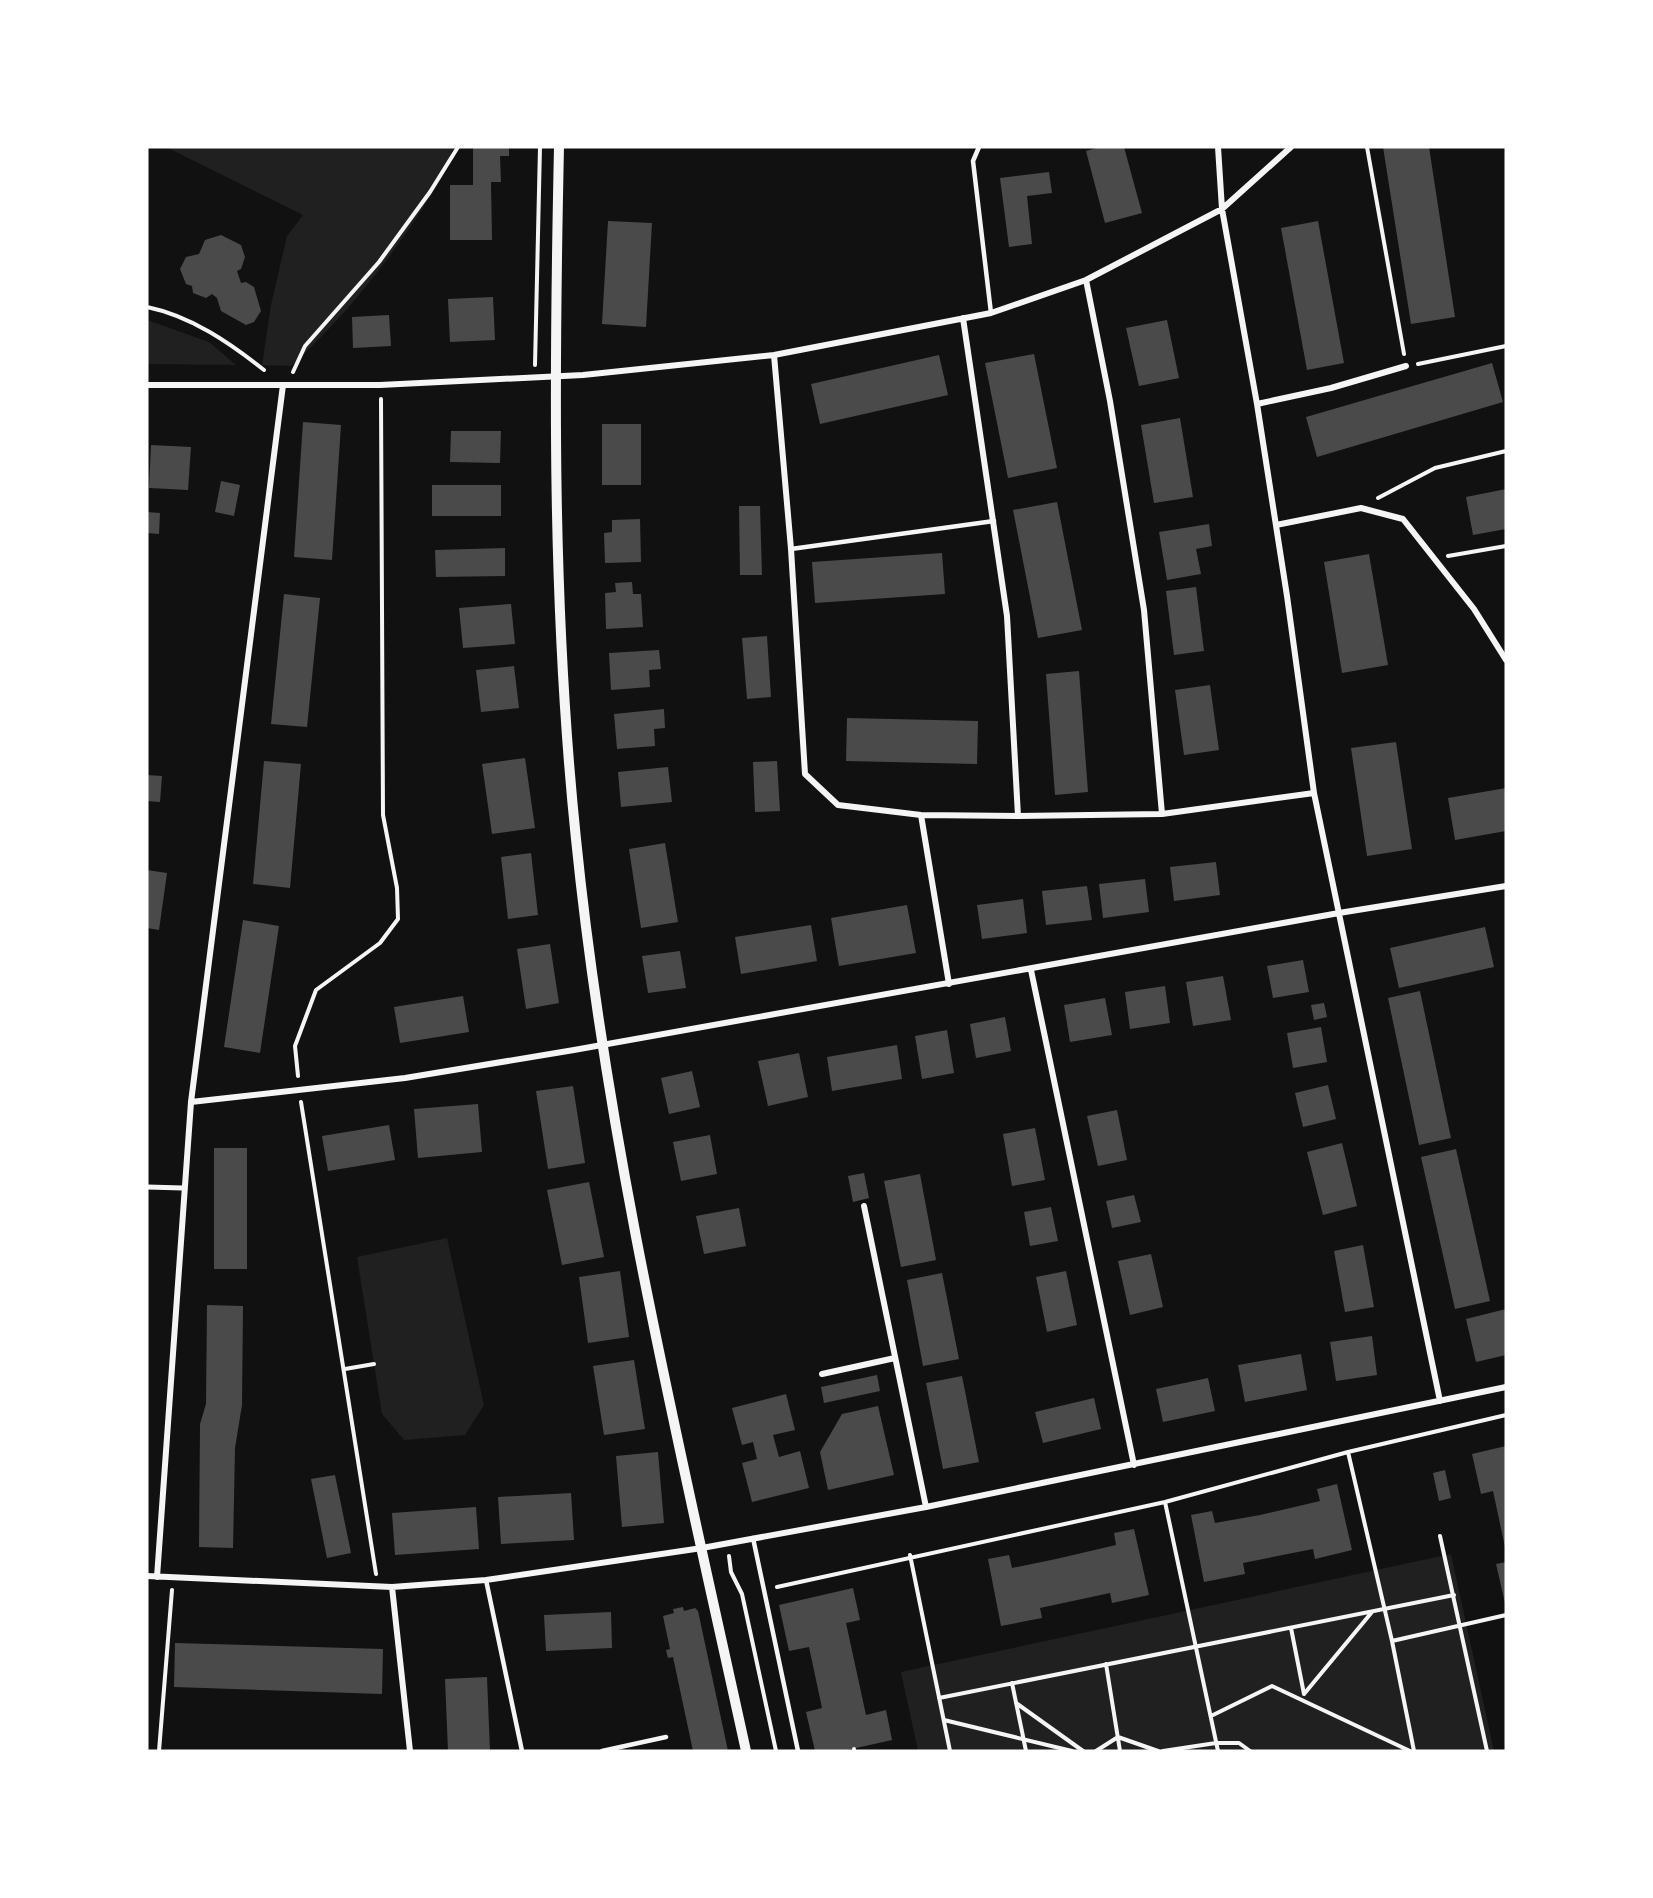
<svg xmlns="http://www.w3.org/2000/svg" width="1653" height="1898" viewBox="0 0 1653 1898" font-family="Manrope,sans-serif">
<rect width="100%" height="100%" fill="#111"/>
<path fill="#202020" d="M 166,147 L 454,147 L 450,155 L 453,158 C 411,233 355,308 291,366 L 262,365 L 271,305 L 287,236 L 303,215 Z
M 147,320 L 209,342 L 236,365 L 147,364 Z
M 447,1238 L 484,1405 L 465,1435 L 404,1440 L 382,1414 L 357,1257 Z
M 1451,1554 L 1494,1751 L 918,1751 L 901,1672 Z"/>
<path fill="#4a4a4a" d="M 473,147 L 509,147 L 509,156 L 500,156 L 501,182 L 491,182 L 492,240 L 450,240 L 450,185 L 473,185 Z
M 1100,147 L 1124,147 L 1142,213 L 1105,223 L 1086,151 Z
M 1383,147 L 1429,147 L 1455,317 L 1411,324 Z
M 1049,172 L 1052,193 L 1027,196 L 1032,244 L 1009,247 L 1000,178 Z
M 608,221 L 652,223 L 646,327 L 602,324 Z
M 1318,221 L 1344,363 L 1307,370 L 1281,228 Z
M 221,235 L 241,245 L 245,257 L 241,269 L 237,271 L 241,283 L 246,282 L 254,287 L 261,311 L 254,322 L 246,325 L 221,311 L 217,298 L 212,294 L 206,298 L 193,293 L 192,286 L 186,284 L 180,269 L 186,257 L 199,254 L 205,240 Z
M 493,297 L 495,340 L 450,342 L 448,299 Z
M 389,315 L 391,346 L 353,348 L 352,317 Z
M 1167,320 L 1179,378 L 1139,386 L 1126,328 Z
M 1034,354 L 1057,468 L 1008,478 L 985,363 Z
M 939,355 L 948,395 L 820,424 L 811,384 Z
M 1492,363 L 1503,402 L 1317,457 L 1306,417 Z
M 1180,418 L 1193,497 L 1154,503 L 1141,425 Z
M 303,422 L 341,425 L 332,560 L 294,557 Z
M 602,424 L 641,424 L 641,485 L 602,485 Z
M 451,431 L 501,431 L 500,463 L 450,462 Z
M 151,445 L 191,447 L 188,490 L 149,488 Z
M 221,481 L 240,485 L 234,516 L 215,512 Z
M 432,485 L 501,485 L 501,516 L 432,516 Z
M 1506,489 L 1506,529 L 1473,535 L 1466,497 Z
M 1057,502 L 1082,630 L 1038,638 L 1013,510 Z
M 739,506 L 760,506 L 762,575 L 740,575 Z
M 147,512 L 160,513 L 159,534 L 147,533 Z
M 640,519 L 641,562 L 605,563 L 604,533 L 612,532 L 612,520 Z
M 1209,524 L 1212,546 L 1196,549 L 1201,574 L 1167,580 L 1159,532 Z
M 505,548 L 505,576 L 436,577 L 435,550 Z
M 942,553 L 945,594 L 815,603 L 812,562 Z
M 1369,554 L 1388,665 L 1342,673 L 1324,562 Z
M 632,582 L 633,594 L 641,594 L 643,627 L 606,629 L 605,593 L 616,592 L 615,583 Z
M 1196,587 L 1204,651 L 1174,655 L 1166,591 Z
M 284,594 L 320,598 L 307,727 L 271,724 Z
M 511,604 L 515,644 L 463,648 L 459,608 Z
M 767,636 L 771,697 L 747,699 L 742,638 Z
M 659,650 L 661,669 L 649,670 L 650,687 L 611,690 L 609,653 Z
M 514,666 L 519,708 L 481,712 L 476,670 Z
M 1079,671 L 1088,792 L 1055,795 L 1046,674 Z
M 1210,685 L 1219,750 L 1184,755 L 1175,690 Z
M 664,709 L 665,728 L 654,729 L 655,746 L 617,749 L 614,714 Z
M 847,718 L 978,721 L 977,764 L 846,761 Z
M 1396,742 L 1412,849 L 1367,856 L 1351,748 Z
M 525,758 L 535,828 L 492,834 L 482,764 Z
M 264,761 L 301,764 L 290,888 L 253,884 Z
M 777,761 L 780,811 L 755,812 L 753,762 Z
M 668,767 L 672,802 L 621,807 L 618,772 Z
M 147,775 L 162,776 L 160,802 L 147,801 Z
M 1506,788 L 1506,831 L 1455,840 L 1448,798 Z
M 665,843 L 678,922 L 641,928 L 629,849 Z
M 531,853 L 538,915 L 508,919 L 501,857 Z
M 1216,862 L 1220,895 L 1174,901 L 1170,867 Z
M 147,870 L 167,873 L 159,930 L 147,928 Z
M 1145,879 L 1149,912 L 1103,918 L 1099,884 Z
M 1087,886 L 1092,920 L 1046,925 L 1042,891 Z
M 1023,899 L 1027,933 L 982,939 L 977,905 Z
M 907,905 L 916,953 L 839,966 L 831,918 Z
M 243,920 L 279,926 L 260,1053 L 224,1047 Z
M 811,925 L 817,961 L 741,974 L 735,937 Z
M 1485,927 L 1494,967 L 1399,988 L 1390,948 Z
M 550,944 L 559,1003 L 526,1009 L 517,949 Z
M 680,951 L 686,988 L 648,993 L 642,956 Z
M 1303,960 L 1309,992 L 1273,998 L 1267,966 Z
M 1223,976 L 1231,1020 L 1193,1026 L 1186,982 Z
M 1165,986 L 1170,1023 L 1130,1029 L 1125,992 Z
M 1420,991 L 1451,1138 L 1419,1145 L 1388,998 Z
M 463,996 L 469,1032 L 400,1043 L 394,1007 Z
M 1105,998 L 1112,1035 L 1070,1042 L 1064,1005 Z
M 1324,1003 L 1327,1017 L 1314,1020 L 1311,1005 Z
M 1005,1017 L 1011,1051 L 976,1058 L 970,1024 Z
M 1321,1027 L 1327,1062 L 1293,1068 L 1287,1033 Z
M 947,1030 L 954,1073 L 922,1079 L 915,1036 Z
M 897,1045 L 902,1079 L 832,1091 L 827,1057 Z
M 799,1053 L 808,1097 L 768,1106 L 758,1061 Z
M 692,1071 L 700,1107 L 669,1114 L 661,1078 Z
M 1328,1085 L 1336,1119 L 1303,1127 L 1295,1093 Z
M 573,1086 L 585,1163 L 548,1169 L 536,1091 Z
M 478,1104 L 482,1152 L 418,1158 L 414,1109 Z
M 1117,1110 L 1127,1160 L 1098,1166 L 1087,1116 Z
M 389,1125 L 395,1160 L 328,1171 L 322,1136 Z
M 1035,1128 L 1045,1180 L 1012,1186 L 1003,1134 Z
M 710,1135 L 717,1174 L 681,1181 L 673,1142 Z
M 1342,1143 L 1357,1206 L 1323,1215 L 1307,1152 Z
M 214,1148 L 247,1148 L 247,1269 L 214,1269 Z
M 1456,1149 L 1490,1301 L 1455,1309 L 1421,1157 Z
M 864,1173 L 869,1198 L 853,1202 L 848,1176 Z
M 920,1174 L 936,1260 L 901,1267 L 884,1181 Z
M 589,1182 L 604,1257 L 562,1265 L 547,1190 Z
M 1134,1195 L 1141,1222 L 1112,1228 L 1106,1201 Z
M 1051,1207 L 1058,1241 L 1030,1246 L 1024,1212 Z
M 739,1208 L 746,1246 L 704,1254 L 696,1216 Z
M 1363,1245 L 1374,1307 L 1345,1312 L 1334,1251 Z
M 1151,1254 L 1163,1307 L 1130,1315 L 1118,1261 Z
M 620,1271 L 629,1337 L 588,1343 L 579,1277 Z
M 1066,1271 L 1077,1325 L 1047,1332 L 1036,1277 Z
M 942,1273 L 959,1359 L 923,1366 L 907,1280 Z
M 207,1305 L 243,1306 L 242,1405 L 235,1448 L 233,1548 L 199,1547 L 200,1424 L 206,1404 Z
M 1506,1309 L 1506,1355 L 1476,1362 L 1466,1319 Z
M 1372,1336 L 1377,1375 L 1336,1381 L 1330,1342 Z
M 1301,1354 L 1307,1390 L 1245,1402 L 1238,1365 Z
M 634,1360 L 645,1429 L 604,1435 L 593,1366 Z
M 877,1375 L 880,1391 L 824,1403 L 821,1387 Z
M 962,1376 L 979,1462 L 943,1469 L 926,1383 Z
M 1208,1378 L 1215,1411 L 1163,1422 L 1156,1389 Z
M 786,1394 L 795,1430 L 773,1435 L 779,1457 L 800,1451 L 809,1488 L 752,1502 L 742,1463 L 757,1459 L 753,1442 L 742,1445 L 732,1408 Z
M 1094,1398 L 1101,1429 L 1043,1443 L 1035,1412 Z
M 878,1406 L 894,1475 L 828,1490 L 820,1452 L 842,1414 Z
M 1506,1446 L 1506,1547 L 1505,1547 L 1493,1491 L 1481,1494 L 1472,1454 Z
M 658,1452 L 664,1523 L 622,1527 L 616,1456 Z
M 1445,1470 L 1451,1498 L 1439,1501 L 1433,1473 Z
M 335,1475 L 351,1553 L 327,1558 L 311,1479 Z
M 1337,1484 L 1352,1550 L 1315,1559 L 1313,1549 L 1243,1563 L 1245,1574 L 1204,1582 L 1191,1515 L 1212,1511 L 1215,1523 L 1260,1515 L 1320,1501 L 1317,1489 Z
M 571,1493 L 574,1540 L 501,1544 L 498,1497 Z
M 476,1507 L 479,1549 L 395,1555 L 392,1513 Z
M 1134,1529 L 1149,1595 L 1112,1603 L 1110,1593 L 1040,1608 L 1042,1618 L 1001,1626 L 988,1559 L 1009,1555 L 1012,1568 L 1056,1559 L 1116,1545 L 1114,1533 Z
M 1506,1562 L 1506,1603 L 1505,1603 L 1496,1564 Z
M 853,1588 L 860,1620 L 846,1623 L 866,1715 L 886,1710 L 892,1740 L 843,1751 L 815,1751 L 806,1712 L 822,1708 L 809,1647 L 789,1651 L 779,1605 Z
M 683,1607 L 684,1611 L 695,1608 L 698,1611 L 728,1751 L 693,1751 L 673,1657 L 668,1658 L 666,1650 L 670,1649 L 663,1616 L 674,1613 L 673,1609 Z
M 611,1612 L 612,1648 L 546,1651 L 544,1615 Z
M 175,1643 L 383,1649 L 382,1694 L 174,1687 Z
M 487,1677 L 490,1751 L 448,1751 L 445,1679 Z"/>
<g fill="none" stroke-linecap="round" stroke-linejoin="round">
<path stroke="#f5f5f5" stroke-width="4" d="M 1367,147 L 1404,354
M 147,307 C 191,316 230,343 264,370
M 1418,364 L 1506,346
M 535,365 L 540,147
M 293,372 L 305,346 L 379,262 L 430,192 L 458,147
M 1378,498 L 1435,468 L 1506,451
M 1448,556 L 1506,546
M 298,1076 L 295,1046 L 316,990 L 380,943 L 398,919 L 397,888 L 383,815 L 381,399
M 301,1102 L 376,1574
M 345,1369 L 374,1364
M 1348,1452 L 1392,1641 L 1414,1751
M 1165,1502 L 1218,1751
M 1440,1536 L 1487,1751
M 910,1555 L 950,1751
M 729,1556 L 731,1572 L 742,1594 L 776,1751
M 777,1587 L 1165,1502 L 1348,1452 L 1506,1415
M 1291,1628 L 1304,1694
M 1392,1641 L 1506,1615
M 1106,1664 L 1120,1751
M 1012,1683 L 1026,1751
M 1304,1694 L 1372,1612
M 939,1698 L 1454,1595
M 1016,1703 L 1083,1751
M 1211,1716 L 1272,1686 L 1410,1751
M 944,1720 L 1072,1751
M 854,1749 L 854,1751
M 159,1751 L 172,1590
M 1096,1751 L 1118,1737 L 1158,1751
M 1163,1751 L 1216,1743 L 1239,1743 L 1250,1751"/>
<path stroke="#f5f5f5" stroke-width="4.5" d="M 979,147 L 973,161 L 991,313
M 791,549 L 994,521
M 753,1538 L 798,1751
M 486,1580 L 522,1751
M 602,1751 L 666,1737"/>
<path stroke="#f5f5f5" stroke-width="5" d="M 147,1187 L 183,1188"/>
<path stroke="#f5f5f5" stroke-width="6" d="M 1218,147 L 1222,209 L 1257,404 L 1287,596 L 1314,793 L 1440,1401
M 1086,280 L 1110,401 L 1144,610 L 1162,814
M 963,318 L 1007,616 L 1018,816
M 774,355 L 791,549 L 805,774 L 838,805 L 921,815 L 1018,816 L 1162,814 L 1314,793
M 147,385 L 380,385 L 583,375 L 774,355 L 991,313 L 1086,280 L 1222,209 L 1291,147
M 1257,404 L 1331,388 L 1406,366
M 1276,525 L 1361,508 L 1403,519 L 1474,609 L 1506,660
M 921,815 L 949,984
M 1031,970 L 1134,1465
M 191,1102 L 405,1078 L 574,1050 L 1339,913 L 1506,886
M 864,1206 L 926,1507
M 822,1374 L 895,1358
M 147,1576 L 392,1587 L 486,1580 L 702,1548 L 926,1507 L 1506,1387
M 157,1577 L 191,1102 L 283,385
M 392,1587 L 410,1751"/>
<path stroke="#f5f5f5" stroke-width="10" d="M 559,147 C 554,378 552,608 576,839 C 607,1147 680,1449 746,1751"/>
</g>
<rect width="1653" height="1898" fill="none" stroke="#ffffff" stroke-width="297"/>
</svg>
